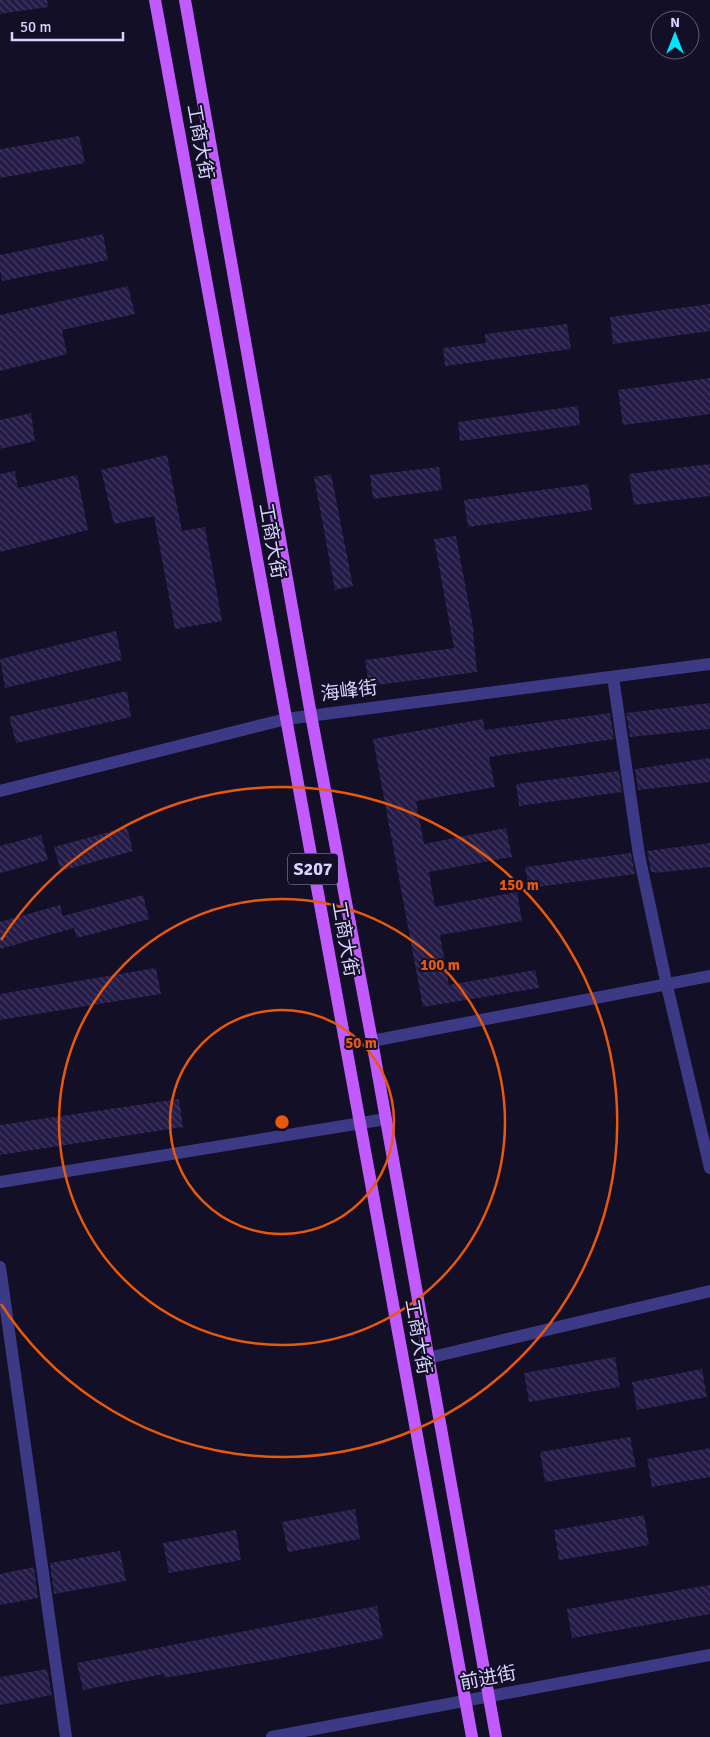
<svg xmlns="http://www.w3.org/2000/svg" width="710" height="1737" viewBox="0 0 710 1737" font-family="Signika,'Noto Sans SC',sans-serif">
<defs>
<pattern id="building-back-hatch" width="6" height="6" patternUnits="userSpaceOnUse" patternTransform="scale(1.25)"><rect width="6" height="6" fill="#241b47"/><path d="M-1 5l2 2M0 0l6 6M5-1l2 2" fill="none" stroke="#433b63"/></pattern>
</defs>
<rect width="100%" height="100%" fill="#130f26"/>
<path fill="url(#building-back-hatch)" d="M 0,0 L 47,0 L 48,7 L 0,14 Z
M 79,136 L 85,163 L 0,178 L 0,149 Z
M 103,234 L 108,260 L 2,281 L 0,270 L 0,255 Z
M 128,286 L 135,314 L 62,330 L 67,354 L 0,371 L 0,315 Z
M 710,304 L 710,331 L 613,344 L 610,317 Z
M 567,324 L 571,349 L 445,366 L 443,348 L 486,343 L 485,334 Z
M 710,378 L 710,414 L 623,425 L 618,390 Z
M 578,406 L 580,425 L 460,441 L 458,422 Z
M 31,413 L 35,441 L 0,449 L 0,420 Z
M 167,455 L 182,531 L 205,527 L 222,621 L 175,629 L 154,516 L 114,524 L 101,470 Z
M 710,464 L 710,496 L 634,505 L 629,474 Z
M 439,467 L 442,490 L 373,499 L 370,475 Z
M 15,471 L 18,488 L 77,475 L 88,530 L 0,552 L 0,474 Z
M 331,474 L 353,586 L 335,590 L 314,477 Z
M 588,484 L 592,510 L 468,527 L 464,500 Z
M 456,536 L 474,632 L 473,632 L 477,672 L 369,686 L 365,660 L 454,648 L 434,539 Z
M 116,631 L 122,660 L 5,688 L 0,659 Z
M 127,691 L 131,717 L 16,743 L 9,717 Z
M 710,703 L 710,729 L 630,737 L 626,713 Z
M 610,713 L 614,739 L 489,757 L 495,787 L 416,801 L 424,844 L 506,828 L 512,857 L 429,872 L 435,907 L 517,892 L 522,921 L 440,935 L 449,985 L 535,970 L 539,988 L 423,1007 L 373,739 L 483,719 L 485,730 Z
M 710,758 L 710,782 L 638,790 L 635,769 Z
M 619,771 L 622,792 L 519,806 L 516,784 Z
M 127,827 L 133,851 L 61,871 L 54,847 Z
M 41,835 L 48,860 L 0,873 L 0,846 Z
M 710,843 L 710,867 L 655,873 L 655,872 L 651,872 L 647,851 Z
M 631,853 L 635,874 L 529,888 L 525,867 Z
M 143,895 L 149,919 L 77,938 L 74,928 L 0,949 L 0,922 L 60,905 L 63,916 Z
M 156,968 L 161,994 L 0,1020 L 0,994 Z
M 179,1099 L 183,1127 L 0,1155 L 0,1125 Z
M 615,1357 L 620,1387 L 529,1402 L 524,1373 Z
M 702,1369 L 707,1397 L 637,1410 L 632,1382 Z
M 630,1437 L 636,1467 L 545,1482 L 540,1452 Z
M 710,1448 L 710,1477 L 652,1487 L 647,1459 Z
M 355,1509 L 360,1539 L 288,1552 L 282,1522 Z
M 644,1515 L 649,1545 L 559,1560 L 554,1530 Z
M 236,1530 L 241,1560 L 169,1573 L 163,1543 Z
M 120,1551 L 126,1581 L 54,1594 L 50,1563 Z
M 34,1567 L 38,1598 L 0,1605 L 0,1574 Z
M 710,1585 L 710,1614 L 572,1638 L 567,1609 Z
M 377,1606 L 383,1638 L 276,1659 L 164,1678 L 164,1674 L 83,1690 L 77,1663 Z
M 47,1669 L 52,1695 L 0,1705 L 0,1677 Z"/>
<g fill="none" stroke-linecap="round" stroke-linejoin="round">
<path stroke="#3d3a85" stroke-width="12" d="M 613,677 L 639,855 L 667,986 L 710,1168
M 0,791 L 286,719 L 710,664
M 372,1041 L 710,976
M 0,1182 L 386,1119
M 0,1267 L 66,1737
M 428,1358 L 710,1291
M 272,1737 L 710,1655"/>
<path stroke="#c25bff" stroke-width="12" d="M 155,0 L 472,1737
M 185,0 L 311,715 L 372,1041 L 496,1737"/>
</g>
<g fill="none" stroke="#e8590c" stroke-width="2.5">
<circle cx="282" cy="1122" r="112"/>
<circle cx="282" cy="1122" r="223"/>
<path d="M1 940A335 335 0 1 1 1 1304"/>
</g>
<g text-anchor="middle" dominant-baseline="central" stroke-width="4" stroke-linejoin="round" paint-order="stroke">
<rect fill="#130f26" stroke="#9e99be" stroke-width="1" x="288" y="853.5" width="50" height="31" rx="4"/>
<g font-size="18" font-weight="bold" fill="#d9d4ff">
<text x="313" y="869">S207</text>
</g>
<g font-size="19" fill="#d9d4ff" stroke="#130f26">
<text transform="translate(200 142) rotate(80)">工商大街</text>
<text transform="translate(272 541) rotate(80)">工商大街</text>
<text transform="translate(349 691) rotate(-7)">海峰街</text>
<text transform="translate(345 939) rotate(80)">工商大街</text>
<text transform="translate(418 1337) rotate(80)">工商大街</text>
<text transform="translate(488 1678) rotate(-11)">前进街</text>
</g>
</g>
<circle cx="282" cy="1122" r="8" fill="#e8590c" stroke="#130f26" stroke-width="2.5"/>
<g font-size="15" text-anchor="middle" font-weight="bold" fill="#e8590c" stroke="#130f26" stroke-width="4" stroke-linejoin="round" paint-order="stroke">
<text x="519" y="890">150 m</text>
<text x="440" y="970">100 m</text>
<text x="361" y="1048">50 m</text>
</g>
<g transform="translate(675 35)"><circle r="24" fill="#130f26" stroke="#625e7d"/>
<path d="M0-4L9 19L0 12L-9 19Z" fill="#00e5ff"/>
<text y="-8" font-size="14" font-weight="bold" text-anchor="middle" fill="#d9d4ff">N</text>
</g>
<path d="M12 32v8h111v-8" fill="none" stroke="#d9d4ff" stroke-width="2.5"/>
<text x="20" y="32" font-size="15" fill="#d9d4ff" stroke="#130f26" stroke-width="4" paint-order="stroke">50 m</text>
</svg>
